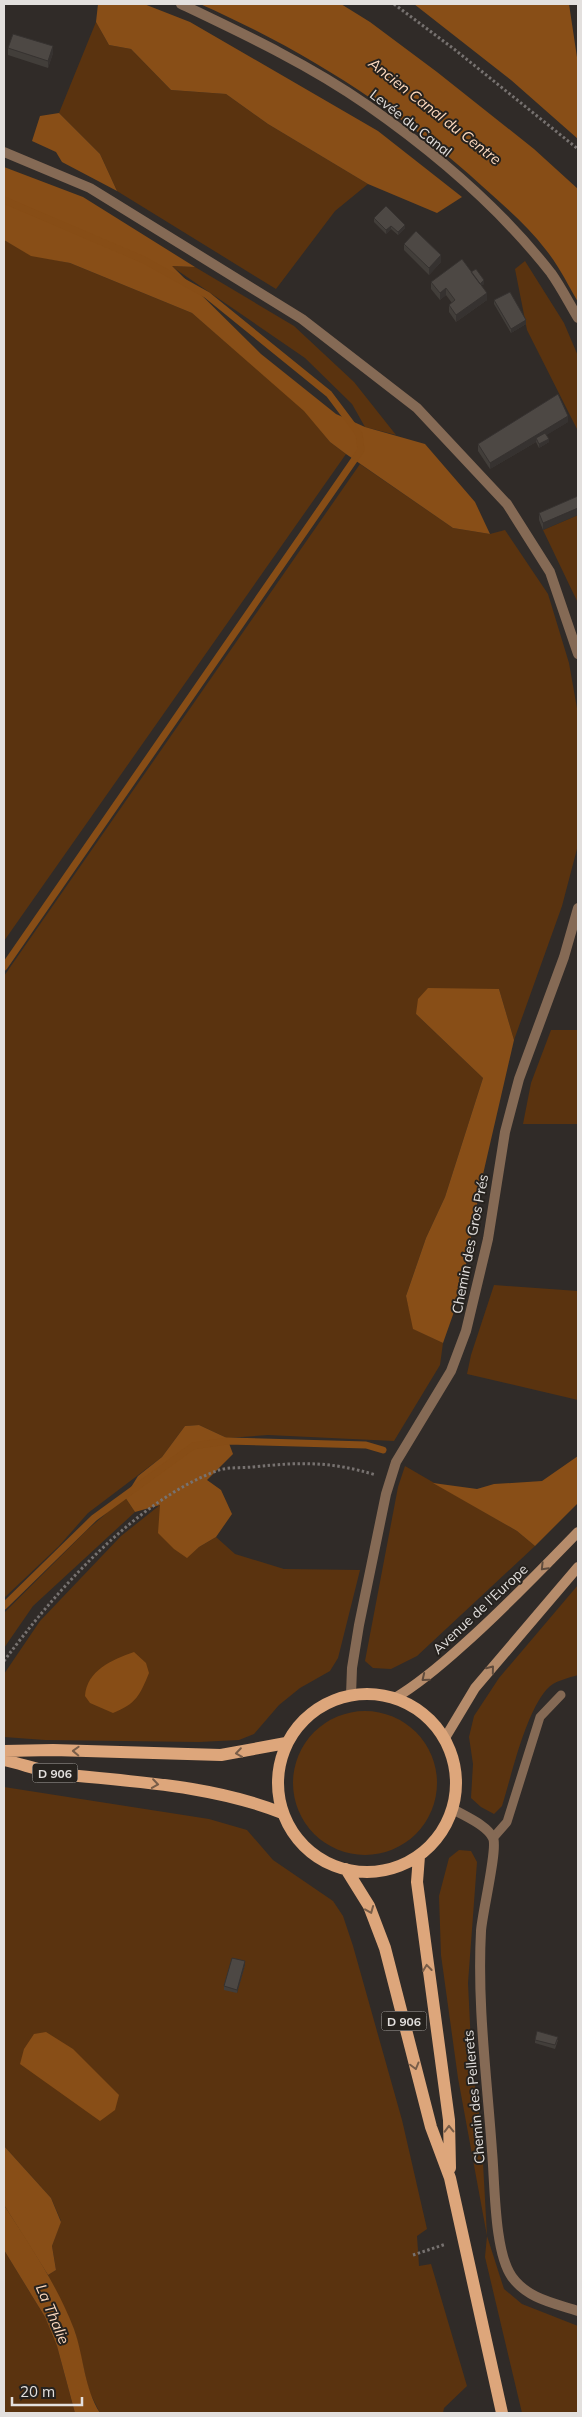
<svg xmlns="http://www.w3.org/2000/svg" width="582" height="2417" viewBox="0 0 582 2417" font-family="Mulish,sans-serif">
<rect width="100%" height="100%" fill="#302b28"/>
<path fill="#5a330f" d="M 96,22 L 109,45 L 131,49 L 171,90 L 226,94 L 268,124 L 368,184 L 335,211 L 276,289 L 117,191 L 100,154 L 59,113 Z
M 4,240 L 31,255 L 70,263 L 192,313 L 305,411 L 330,442 L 346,454 L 4,941 Z
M 525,261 L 564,323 L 578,356 L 578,431 L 527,330 L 515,269 Z
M 171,266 L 195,267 L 294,326 L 354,382 L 396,435 L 365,427 L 352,404 L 305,358 Z
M 360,464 L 453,528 L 490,534 L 505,530 L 548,594 L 569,663 L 578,714 L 578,845 L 562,906 L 514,1040 L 499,989 L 416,1014 L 483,1078 L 445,1197 L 426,1238 L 406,1296 L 414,1329 L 443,1343 L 440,1365 L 394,1441 L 268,1435 L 227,1438 L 199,1425 L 185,1426 L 162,1457 L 88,1513 L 59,1546 L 4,1598 L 4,976 Z
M 578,515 L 578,603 L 543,530 Z
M 551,1030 L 578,1030 L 578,1124 L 523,1124 L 531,1083 Z
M 494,1285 L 578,1291 L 578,1400 L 467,1374 L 471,1355 Z
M 405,1466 L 517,1531 L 535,1546 L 417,1656 L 391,1669 L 373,1668 L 365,1661 L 398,1487 Z
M 125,1497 L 135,1512 L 33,1606 L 4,1648 L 4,1613 L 86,1531 Z
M 160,1505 L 187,1557 L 199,1547 L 216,1537 L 235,1554 L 284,1569 L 360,1570 L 338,1658 L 330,1671 L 300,1688 L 279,1705 L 254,1734 L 239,1740 L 199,1742 L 45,1740 L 4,1737 L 4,1674 L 40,1621 L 121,1536 Z
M 578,1585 L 578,1675 C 568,1678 554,1681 547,1689 C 525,1714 512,1774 502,1806 L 494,1814 L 481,1807 L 471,1798 L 473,1764 L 469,1737 L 474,1716 L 499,1678 Z
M293 1783a72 72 0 1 1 144 0a72 72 0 1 1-144 0Z
M 4,1787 L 209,1819 L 247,1830 L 273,1860 L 333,1901 L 343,1916 L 353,1946 L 402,2120 L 427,2229 L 417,2236 L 419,2266 L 431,2264 L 467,2386 L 444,2408 L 443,2413 L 100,2413 L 89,2391 L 75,2332 L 48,2275 L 56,2270 L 52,2246 L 61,2221 L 51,2198 L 4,2146 Z
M 459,1850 L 471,1851 L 477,1862 L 468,1983 L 472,2065 L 481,2126 L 487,2236 L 504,2289 L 522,2304 L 578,2326 L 578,2413 L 522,2413 L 485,2257 L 487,2236 L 458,2078 L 441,1955 L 439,1896 L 449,1858 Z
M 4,2250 L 45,2317 L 57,2346 L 75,2413 L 4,2413 Z"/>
<path fill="#884e17" d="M 98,4 L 144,4 L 190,22 L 378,131 L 462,197 L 437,213 L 368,184 L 268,124 L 226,94 L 171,90 L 131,49 L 109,45 L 96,22 Z
M 414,4 L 569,4 L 578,64 L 578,139 L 511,80 Z
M 59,113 L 100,154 L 117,191 L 62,162 L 56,152 L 32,141 L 40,116 Z
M 4,167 L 83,197 L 195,267 L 172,266 L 261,354 L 336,414 L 365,427 L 425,444 L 475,502 L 490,534 L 453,528 L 346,454 L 330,442 L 304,411 L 192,313 L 70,263 L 31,256 L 4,240 Z
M 428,988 L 499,989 L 514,1040 L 481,1183 L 461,1292 L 443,1343 L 413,1329 L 406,1296 L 426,1238 L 445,1197 L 483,1078 L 416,1014 L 418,999 Z
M 199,1425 L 227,1438 L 233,1454 L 207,1480 L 221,1490 L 232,1514 L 216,1537 L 199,1547 L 187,1558 L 174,1549 L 158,1533 L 160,1505 L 135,1512 L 125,1497 L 138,1476 L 162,1457 L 185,1426 Z
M 578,1456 L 578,1503 L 535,1546 L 517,1531 L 433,1483 L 477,1489 L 494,1484 L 542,1481 Z
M 46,2032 L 73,2049 L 119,2095 L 115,2110 L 100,2121 L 20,2064 L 24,2049 L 34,2034 Z
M 4,2146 L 51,2198 L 61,2222 L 52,2246 L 56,2270 L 48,2275 L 4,2205 Z"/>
<path fill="#874d16" d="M 200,4 L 341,4 L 370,22 L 437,72 L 534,149 L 578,189 L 578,302 C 568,285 559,266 546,250 C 528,226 504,206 482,186 C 399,110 302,49 200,4 Z
M 134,1652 L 146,1663 L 149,1673 C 140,1695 136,1704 113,1713 L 90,1703 L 85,1696 C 87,1670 112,1660 134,1652 Z
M 4,2205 C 30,2245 57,2285 74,2329 C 84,2357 84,2388 100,2413 L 75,2413 L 57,2346 L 45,2317 L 4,2250 Z"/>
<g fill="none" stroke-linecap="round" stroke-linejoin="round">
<path stroke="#874d16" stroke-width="7" d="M 4,200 L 144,260 L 207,295 L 329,394 L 359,434 L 361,450 L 4,967
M 4,1606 L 94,1518 L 193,1446 L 227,1441 L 366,1445 L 383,1450"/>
<path stroke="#777270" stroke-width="3" stroke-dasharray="2.5 2.5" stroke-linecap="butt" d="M 394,4 L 454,49 L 578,149
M 4,1661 C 55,1592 136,1500 219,1470 C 229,1467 242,1468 253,1467 C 301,1462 329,1461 376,1475
M 413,2255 L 446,2244"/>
<path stroke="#856a55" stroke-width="9" d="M 493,1838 L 507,1822 L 540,1717 L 561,1695"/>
<path stroke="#856a55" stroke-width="10" d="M 181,4 C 244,34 310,65 367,105 C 433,151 501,209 551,273 C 561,287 569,303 578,318
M 4,152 L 90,188 L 302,319 L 417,408 L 507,504 L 550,572 L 578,654
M 351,1695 L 352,1668 L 359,1625 L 386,1494 L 396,1462 L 451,1371 L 466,1331 L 488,1239 L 505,1132 L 519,1079 L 564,957 L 578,908
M 453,1809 C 464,1816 487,1825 493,1838 C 498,1848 482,1914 481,1931 C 477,2005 487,2078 492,2151 C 495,2183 494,2252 512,2277 C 528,2299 554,2303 578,2311"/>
<path stroke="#b68c6b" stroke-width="10" d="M 395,1698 C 420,1683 441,1665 462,1646 C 503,1610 540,1571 578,1532
M 445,1738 L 475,1688 L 578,1567"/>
<path stroke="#dda67b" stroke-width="12" d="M278 1783a89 89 0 1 1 178 0a89 89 0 1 1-178 0Z
M 4,1751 L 53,1750 L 221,1755 L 286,1743
M 4,1760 C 22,1764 41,1771 60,1774 C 134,1782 212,1785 282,1813
M 419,1856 L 417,1882 L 449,2120 L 450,2168
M 346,1869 L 369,1906 L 385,1948 L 431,2127 L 450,2178 L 502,2413"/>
</g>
<path fill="#423e3a" d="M 8,48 L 53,53 L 48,68 L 8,55 Z
M 374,218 L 405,228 L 398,235 L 391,229 L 386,234 L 374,222 Z
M 404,244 L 441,262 L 429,275 L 404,250 Z
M 471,272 L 484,284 L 481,286 L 487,300 L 456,322 L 449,312 L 449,305 L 452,303 L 446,295 L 440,300 L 431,289 L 431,282 Z
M 494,300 L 526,324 L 511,333 L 494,304 Z
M 568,422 L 546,435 L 549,442 L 539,448 L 536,442 L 490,469 L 478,451 L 478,444 Z
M 578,496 L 543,530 L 539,520 L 539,513 Z
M 245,1965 L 237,1993 L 224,1990 L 224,1986 Z
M 535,2040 L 558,2040 L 555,2049 L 535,2043 Z"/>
<path fill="#363230" d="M 53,46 L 53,53 L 48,68 L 48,61 Z
M 405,225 L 405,228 L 398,235 L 398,232 Z
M 391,226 L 391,229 L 386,234 L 386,230 Z
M 441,255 L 441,262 L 429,275 L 429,268 Z
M 484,280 L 484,284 L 478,288 L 478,285 Z
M 446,288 L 446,295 L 440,300 L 440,293 Z
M 487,293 L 487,300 L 456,322 L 456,315 Z
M 526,320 L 526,324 L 511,333 L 511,329 Z
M 568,416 L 568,422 L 537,441 L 536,438 L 536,442 L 490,469 L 490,463 Z
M 549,439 L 549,442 L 539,448 L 539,444 Z
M 578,508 L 578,515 L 543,530 L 543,523 Z
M 245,1961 L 245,1965 L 237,1993 L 237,1990 Z"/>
<path fill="#4d4844" stroke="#363230" d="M 13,34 L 53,46 L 48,61 L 8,48 Z
M 386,206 L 405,225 L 398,232 L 391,226 L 386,230 L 374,218 Z
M 416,231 L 441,255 L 429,268 L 404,244 Z
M 462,259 L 487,293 L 456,315 L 449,305 L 455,300 L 446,288 L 440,293 L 431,282 Z
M 476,269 L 484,280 L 480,284 L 471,272 Z
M 510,292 L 526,320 L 511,329 L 494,300 Z
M 558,394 L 568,416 L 490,463 L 478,444 Z
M 545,433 L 549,439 L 539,444 L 536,438 Z
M 578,496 L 578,508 L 543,523 L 539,513 Z
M 232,1958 L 245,1961 L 237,1990 L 224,1986 Z
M 537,2031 L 558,2037 L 555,2045 L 535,2040 Z"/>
<defs><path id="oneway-chevron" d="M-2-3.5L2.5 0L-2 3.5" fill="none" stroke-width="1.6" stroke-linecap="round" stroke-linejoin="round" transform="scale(1.25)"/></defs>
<g stroke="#604c3d">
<use href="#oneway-chevron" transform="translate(544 1567) rotate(134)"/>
<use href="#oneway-chevron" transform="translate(491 1669) rotate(-51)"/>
<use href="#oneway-chevron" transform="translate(425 1678) rotate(141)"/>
</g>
<g stroke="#785d48">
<use href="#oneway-chevron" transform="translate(76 1751) rotate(-178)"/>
<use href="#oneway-chevron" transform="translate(239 1753) rotate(172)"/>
<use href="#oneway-chevron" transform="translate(155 1784) rotate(8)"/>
<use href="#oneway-chevron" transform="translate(370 1910) rotate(68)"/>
<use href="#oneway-chevron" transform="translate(427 1968) rotate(-97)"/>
<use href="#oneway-chevron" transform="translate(415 2066) rotate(75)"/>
<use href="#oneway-chevron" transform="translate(449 2129) rotate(-91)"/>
</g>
<g text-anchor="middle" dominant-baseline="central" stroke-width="4" stroke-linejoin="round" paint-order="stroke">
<g fill="#26221e" stroke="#aaa7a4" stroke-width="1">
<rect x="32.5" y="1763.5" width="45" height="19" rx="4"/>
<rect x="381.5" y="2011.5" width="45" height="19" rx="4"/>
</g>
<g font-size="12" font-weight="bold" fill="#e3e0de">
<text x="55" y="1773">D 906</text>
<text x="404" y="2021">D 906</text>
</g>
<g font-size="14" fill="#e3e0de" stroke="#26221e">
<text transform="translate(411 123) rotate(38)">Levée du Canal</text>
<text transform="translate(470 1244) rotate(-79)">Chemin des Gros Prés</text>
<text transform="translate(480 1609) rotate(-43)">Avenue de l'Europe</text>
<text transform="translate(474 2097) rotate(-95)">Chemin des Pellerets</text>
</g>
<g font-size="15" font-style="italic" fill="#fddabf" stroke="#26221e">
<text transform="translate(435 111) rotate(38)">Ancien Canal du Centre</text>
<text transform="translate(53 2314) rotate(67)">La Thalie</text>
</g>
</g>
<rect width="582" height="2417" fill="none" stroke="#e3e0de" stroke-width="10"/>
<path d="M12 2397v8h70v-8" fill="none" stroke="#e3e0de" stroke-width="2.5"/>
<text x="20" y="2397" font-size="15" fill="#e3e0de" stroke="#26221e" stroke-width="4" paint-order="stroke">20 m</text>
</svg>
